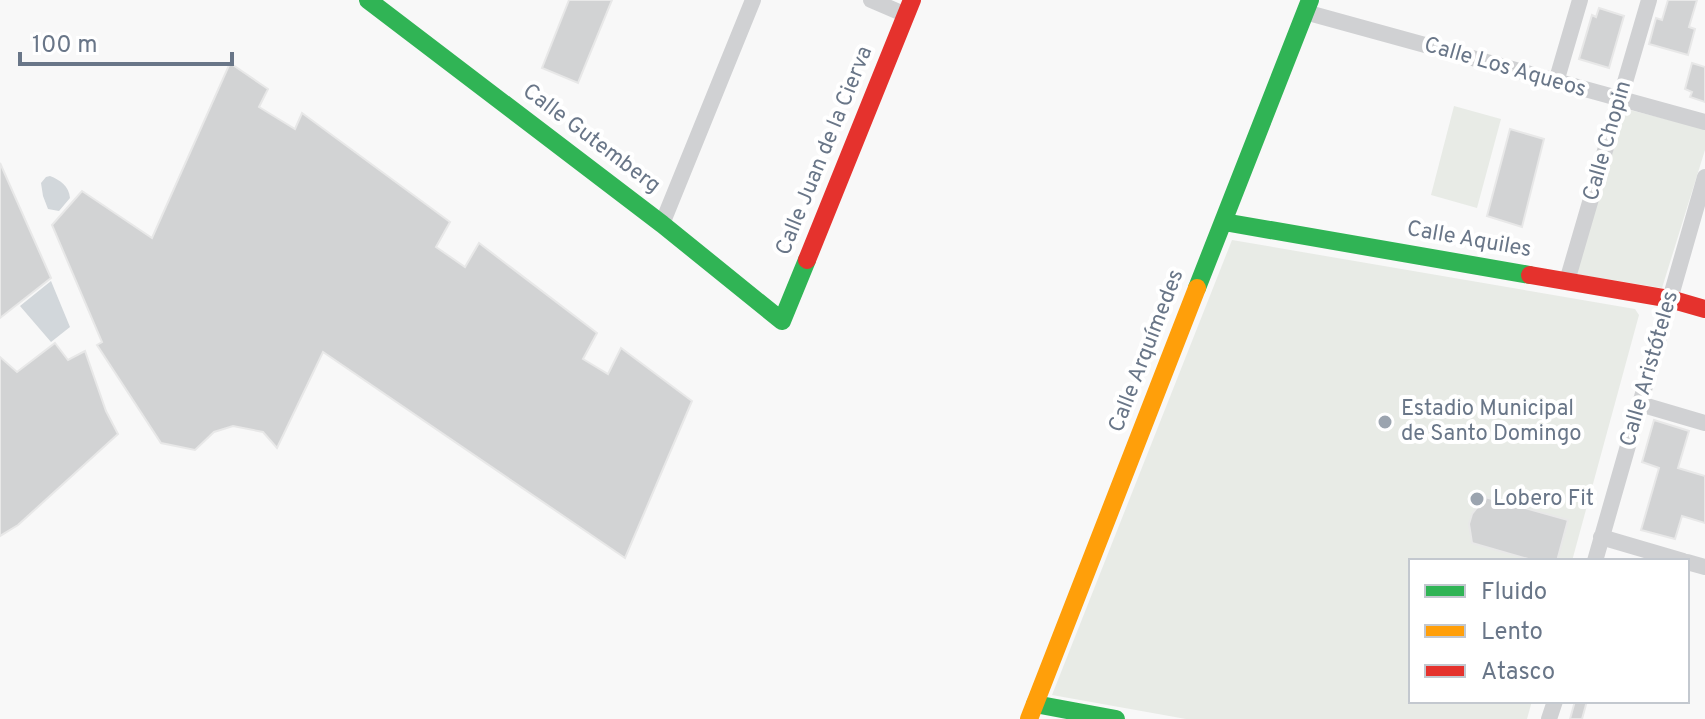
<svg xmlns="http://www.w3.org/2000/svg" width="1705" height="719" viewBox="0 0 1705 719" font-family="Overpass,sans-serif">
<rect width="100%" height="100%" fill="#f8f8f8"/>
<path fill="#e8ebe6" d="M 1454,106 L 1501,119 L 1477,208 L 1431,195 Z
M 1626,109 L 1705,129 L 1705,150 L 1662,288 L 1575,274 Z
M 1232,240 L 1635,309 L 1639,315 L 1572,561 L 1411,561 L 1411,701 L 1532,701 L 1527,719 L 1186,719 L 1052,695 Z"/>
<path fill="#d2d7db" d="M 50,176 C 60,180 69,186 70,198 L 59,211 L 48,209 L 43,196 L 41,183 L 46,177 Z
M 51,281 L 70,327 L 51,342 L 20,306 Z"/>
<path fill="#d2d3d4" stroke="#e8e8e8" stroke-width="2" d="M 569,0 L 612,0 L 578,83 L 542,68 Z
M 1668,0 L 1697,0 L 1689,27 L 1695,29 L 1688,55 L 1649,44 L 1656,18 L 1662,20 Z
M 1599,8 L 1624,16 L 1609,68 L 1579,59 L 1592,15 L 1596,17 Z
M 230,63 L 268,89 L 259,107 L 295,129 L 302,113 L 450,222 L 436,247 L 465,267 L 479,243 L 597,333 L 583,359 L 608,374 L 621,348 L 692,401 L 625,558 L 323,352 L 277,448 L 263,432 L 233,426 L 214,432 L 195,450 L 161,443 L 97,345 L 102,342 L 52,225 L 82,191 L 152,238 Z
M 1692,63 L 1705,67 L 1705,102 L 1690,97 L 1692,92 L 1685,89 Z
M 1510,129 L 1544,139 L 1522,227 L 1487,216 Z
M 0,163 L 51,278 L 0,318 Z
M 55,343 L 68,360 L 85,351 L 106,411 L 118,434 L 18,525 L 0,536 L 0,357 L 17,372 Z
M 1654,420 L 1689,431 L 1678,468 L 1705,476 L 1705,523 L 1682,516 L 1675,539 L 1641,530 L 1659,468 L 1642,462 Z
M 1485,497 L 1568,520 L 1557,561 L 1535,561 L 1472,543 L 1469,524 L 1472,514 Z
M 1575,701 L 1587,701 L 1582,719 L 1570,719 Z"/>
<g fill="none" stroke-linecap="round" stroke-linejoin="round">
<path stroke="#d0d1d3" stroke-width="16" d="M 871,0 L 906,15
M 1305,12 L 1705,122
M 1556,82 L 1580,0
M 662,224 L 753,0
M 1567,281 L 1649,0
M 1640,404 L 1705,423
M 1601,537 L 1683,561
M 1595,561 L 1705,177
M 1687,562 L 1705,567
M 1549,719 L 1555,701"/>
<path stroke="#30b455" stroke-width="18" d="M 368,0 L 662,224 L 782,321 L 807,260
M 1224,222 L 1530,275
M 1197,288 L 1310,0
M 1035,704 L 1116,719"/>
<path stroke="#ff9f0a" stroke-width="18" d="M 1029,719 L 1197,288"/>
<path stroke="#e5322d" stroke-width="18" d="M 807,260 L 912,0
M 1530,275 L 1670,299 L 1705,309"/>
</g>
<g fill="#9ba4af" stroke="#fff" stroke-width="3">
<circle cx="1385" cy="422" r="8"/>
<circle cx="1477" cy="499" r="8"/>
</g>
<g text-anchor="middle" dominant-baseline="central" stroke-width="8" stroke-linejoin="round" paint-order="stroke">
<g font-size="22" fill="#697688" stroke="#fff">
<text transform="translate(1505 68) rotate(16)">Calle Los Aqueos</text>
<text transform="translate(591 139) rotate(37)">Calle Gutemberg</text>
<text transform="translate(1608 141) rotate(-74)">Calle Chopin</text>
<text transform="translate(825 151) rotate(-68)">Calle Juan de la Cierva</text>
<text transform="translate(1469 240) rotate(10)">Calle Aquiles</text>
<text transform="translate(1147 351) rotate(-69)">Calle Arquímedes</text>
<text transform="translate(1650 369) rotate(-74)">Calle Aristóteles</text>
</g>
<g font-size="22" fill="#697688" stroke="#fff" text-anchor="start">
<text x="1401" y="409">Estadio Municipal<tspan x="1401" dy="25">de Santo Domingo</tspan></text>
<text x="1493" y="499">Lobero Fit</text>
</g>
</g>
<rect x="1409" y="559" width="280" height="144" fill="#ffffff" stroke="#c3c8cf" stroke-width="2"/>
<rect x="1425" y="585" width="40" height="12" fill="#30b455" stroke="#c3c8cf" stroke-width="2"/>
<text x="1481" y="599" font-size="24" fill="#697688">Fluido</text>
<rect x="1425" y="625" width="40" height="12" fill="#ff9f0a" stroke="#c3c8cf" stroke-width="2"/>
<text x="1481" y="639" font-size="24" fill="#697688">Lento</text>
<rect x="1425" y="665" width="40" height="12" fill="#e5322d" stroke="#c3c8cf" stroke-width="2"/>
<text x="1481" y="679" font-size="24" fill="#697688">Atasco</text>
<path d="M20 52v12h212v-12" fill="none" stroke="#697688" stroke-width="4"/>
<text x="32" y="52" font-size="24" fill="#697688" stroke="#ffffff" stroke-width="6" paint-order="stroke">100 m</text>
</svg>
